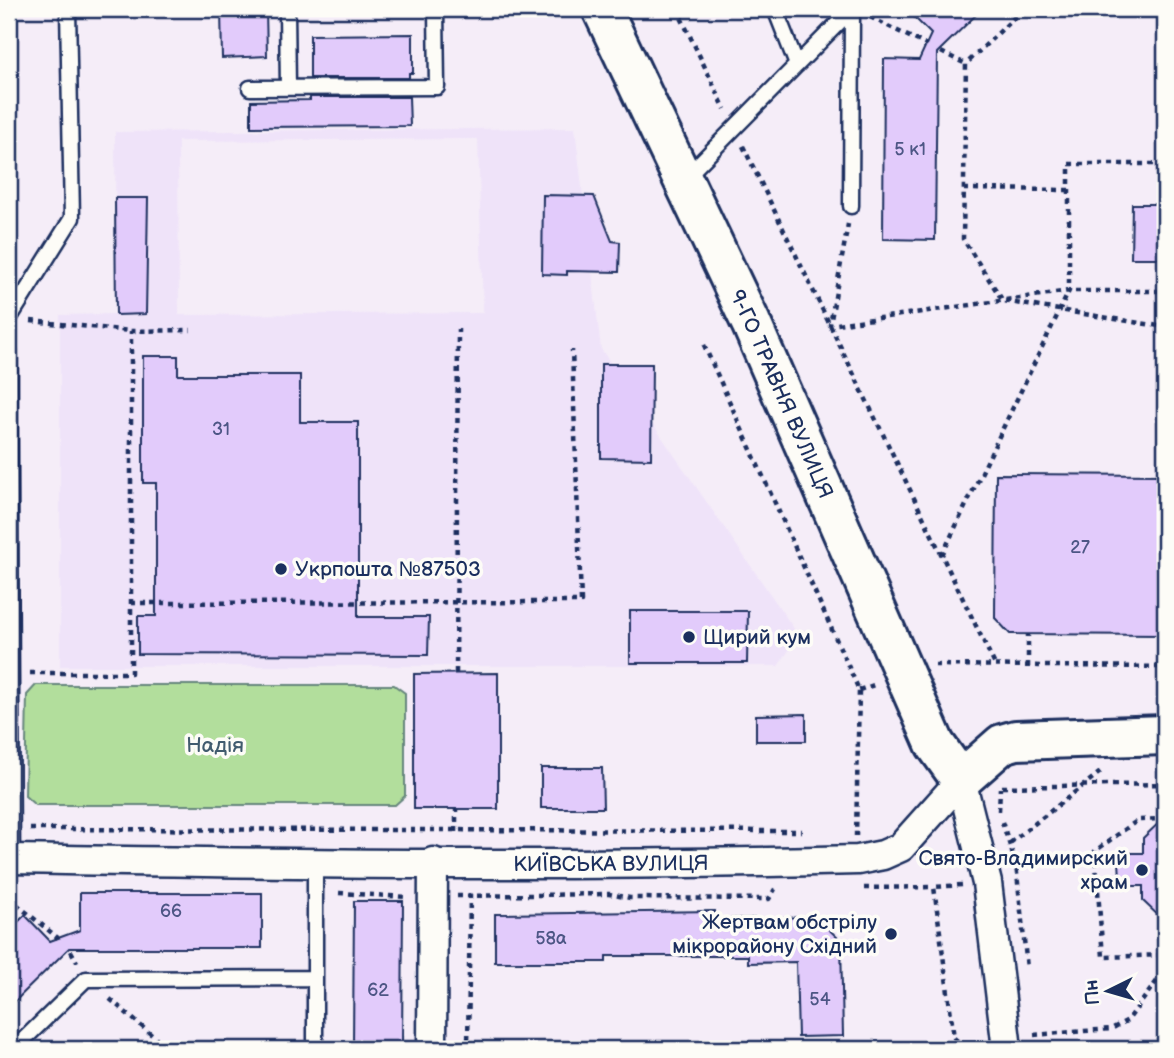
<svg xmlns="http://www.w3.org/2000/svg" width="1174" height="1058" viewBox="0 0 1174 1058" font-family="'Balsamiq Sans',sans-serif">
<rect width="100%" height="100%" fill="#f5edf8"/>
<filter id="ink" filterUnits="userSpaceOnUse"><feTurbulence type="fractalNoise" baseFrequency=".0143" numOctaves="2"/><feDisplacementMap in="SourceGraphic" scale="14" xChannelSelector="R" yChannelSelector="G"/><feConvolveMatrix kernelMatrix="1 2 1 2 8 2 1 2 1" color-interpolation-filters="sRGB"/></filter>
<g filter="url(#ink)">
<path fill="#efe3f9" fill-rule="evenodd" d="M 575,128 L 601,349 L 799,636 L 778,666 L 60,666 L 60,315 L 116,314 L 115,132 ZM 478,139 L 483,313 L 179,315 L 178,141 Z"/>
<path fill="#b2de9c" stroke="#66867d" stroke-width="2" d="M 36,685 L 394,685 L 405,693 L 405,796 L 395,805 L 35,805 L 25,796 L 27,695 Z"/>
<path fill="#e2cbfb" stroke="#1b2f5e" stroke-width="2" d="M 221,9 L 266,9 L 267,56 L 222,58 Z
M 906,9 L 982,9 L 937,53 L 935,240 L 883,239 L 884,59 L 919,60 L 931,34 Z
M 413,34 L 413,73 L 409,73 L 409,78 L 310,78 L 310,35 Z
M 310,97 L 409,97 L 410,126 L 251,127 L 251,101 L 310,100 Z
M 543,195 L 594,196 L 612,241 L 620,242 L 619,272 L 567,271 L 567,275 L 542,274 Z
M 115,198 L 148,198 L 146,314 L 116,315 Z
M 1132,204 L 1165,204 L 1165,258 L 1131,258 Z
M 143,356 L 178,356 L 178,375 L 300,375 L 300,422 L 358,422 L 358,617 L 429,617 L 428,655 L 138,654 L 138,616 L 156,616 L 156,483 L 143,483 Z
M 601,364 L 652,364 L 651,459 L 601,458 Z
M 996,474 L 1165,475 L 1165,635 L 1010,634 L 995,618 Z
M 630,611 L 748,611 L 747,663 L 630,663 Z
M 498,673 L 498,809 L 414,809 L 414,674 Z
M 806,714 L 806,741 L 756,741 L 756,715 Z
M 541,768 L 602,768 L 603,808 L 541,808 Z
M 1165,817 L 1165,922 L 1143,901 L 1143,886 L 1127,886 L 1120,878 L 1119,861 L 1127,853 L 1143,853 L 1143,838 Z
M 80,893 L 262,893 L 262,948 L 69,948 L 9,1007 L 9,931 L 25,915 L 50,941 L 80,930 Z
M 354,901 L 403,901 L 402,1049 L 353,1049 Z
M 715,911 L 715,919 L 816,917 L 841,941 L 843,1036 L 798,1037 L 796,962 L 748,963 L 748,956 L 606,956 L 606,962 L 495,962 L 495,914 Z"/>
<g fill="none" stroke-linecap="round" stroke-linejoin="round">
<defs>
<path id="lane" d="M 287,9 L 288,88
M 775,9 L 797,65
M 250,88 L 437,87 L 436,9
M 686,177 L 852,9
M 851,206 L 852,9
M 9,319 L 72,218 L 68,9
M 9,350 L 12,859
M 315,864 L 315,1049
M 14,1049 L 86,979 L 315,978"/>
<g id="street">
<path d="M 961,780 L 987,883 L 1007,1049"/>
<path id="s1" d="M 9,859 C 292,864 575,867 858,860 L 883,855 L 901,847 L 961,780"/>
<path d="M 432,1049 L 433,862"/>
</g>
<g id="secondary">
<path id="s2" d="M 602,9 L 751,323 L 935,744 L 961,780 L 1002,744 L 1016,740 L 1165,735"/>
</g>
</defs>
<use href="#lane" stroke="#1b2f5e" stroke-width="19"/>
<use href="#street" stroke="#1b2f5e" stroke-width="33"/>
<use href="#secondary" stroke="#1b2f5e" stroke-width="44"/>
<path stroke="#1b2f5e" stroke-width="4.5" stroke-dasharray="5 5" stroke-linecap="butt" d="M 677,9 L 725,109
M 1023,9 L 966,64 L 963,239 L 1003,301 L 1165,327
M 870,17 L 926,45
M 941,52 L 966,64
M 743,146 L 996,667
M 964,189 L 1069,190
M 848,224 L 830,325 L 1069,291 L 1165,291
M 31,321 L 131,331 L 191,330
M 704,345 L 859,690 L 856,836
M 942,555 L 1069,291 L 1069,164 L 1165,164 L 1164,9
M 131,603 L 581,602 L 572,350
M 935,665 L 1165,667
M 1028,667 L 1028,634
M 30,673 L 131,673 L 131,331
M 456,673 L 458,329
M 859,690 L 877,684
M 1002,787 L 1165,784
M 999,811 L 1000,788
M 1165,819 L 1138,820 L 1095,851 L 1103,957 L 1165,955
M 1002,822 L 1016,864 L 1027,968
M 30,829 L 802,831
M 456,832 L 456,809
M 1010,843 L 1103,770
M 962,885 L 934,887 L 954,1038 L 967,1049
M 864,888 L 934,887
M 339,893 L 407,897
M 457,896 L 609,894 L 630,898 L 769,899 L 775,889
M 9,898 L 58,938
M 71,951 L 77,962
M 110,999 L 168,1049
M 1034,1035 L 1111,1029 L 1128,1020 L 1162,974 L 1161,914
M 468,1049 L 470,893"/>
<use href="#lane" stroke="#fdfcf7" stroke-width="14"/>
<use href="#street" stroke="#fdfcf7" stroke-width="28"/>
<use href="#secondary" stroke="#fdfcf7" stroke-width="38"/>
</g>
</g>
<g fill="#1b2f5e" stroke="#fdfcf7" stroke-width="2.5">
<circle cx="281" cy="569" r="7"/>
<circle cx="689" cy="637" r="7"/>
<circle cx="1142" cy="870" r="7"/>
<circle cx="891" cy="934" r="7"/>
</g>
<g text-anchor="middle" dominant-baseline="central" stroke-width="7" stroke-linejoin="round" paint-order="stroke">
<g font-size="18" fill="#4d5685">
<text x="910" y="149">5 к1</text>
<text x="221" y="429">31</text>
<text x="1080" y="547">27</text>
<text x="171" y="911">66</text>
<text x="551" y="938">58а</text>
<text x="378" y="990">62</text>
<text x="820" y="999">54</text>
</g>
<g font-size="21" fill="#1b2f5e" stroke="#fdfcf7">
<text stroke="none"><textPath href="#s2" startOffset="425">9-ГО ТРАВНЯ ВУЛИЦЯ</textPath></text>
<text stroke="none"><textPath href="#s1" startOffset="602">КИЇВСЬКА ВУЛИЦЯ</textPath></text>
</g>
<g font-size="21" fill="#1b2f5e" stroke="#fdfcf7" text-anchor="start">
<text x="295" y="569">Укрпошта №87503</text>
<text x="703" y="637">Щирий кум</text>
<text x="1128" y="858" text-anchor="end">Свято-Владимирский<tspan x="1128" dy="24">храм</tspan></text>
<text x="877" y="922" text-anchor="end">Жертвам обстрілу<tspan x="877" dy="24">мікрорайону Східний</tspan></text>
</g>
<g font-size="21" fill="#415b6e" stroke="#fdfcf7">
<text x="215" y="745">Надія</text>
</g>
</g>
<rect width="1174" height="1058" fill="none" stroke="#fdfcf7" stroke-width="35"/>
<rect x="18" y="18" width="1139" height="1023" fill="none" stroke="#1b2f5e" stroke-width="2.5" filter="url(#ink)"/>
<g transform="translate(1108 991) rotate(265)" stroke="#fdfcf7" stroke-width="5" paint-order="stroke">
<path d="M0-5L12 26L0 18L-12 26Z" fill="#1b2f5e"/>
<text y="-10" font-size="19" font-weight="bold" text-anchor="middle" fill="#1b2f5e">Пн</text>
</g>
</svg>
